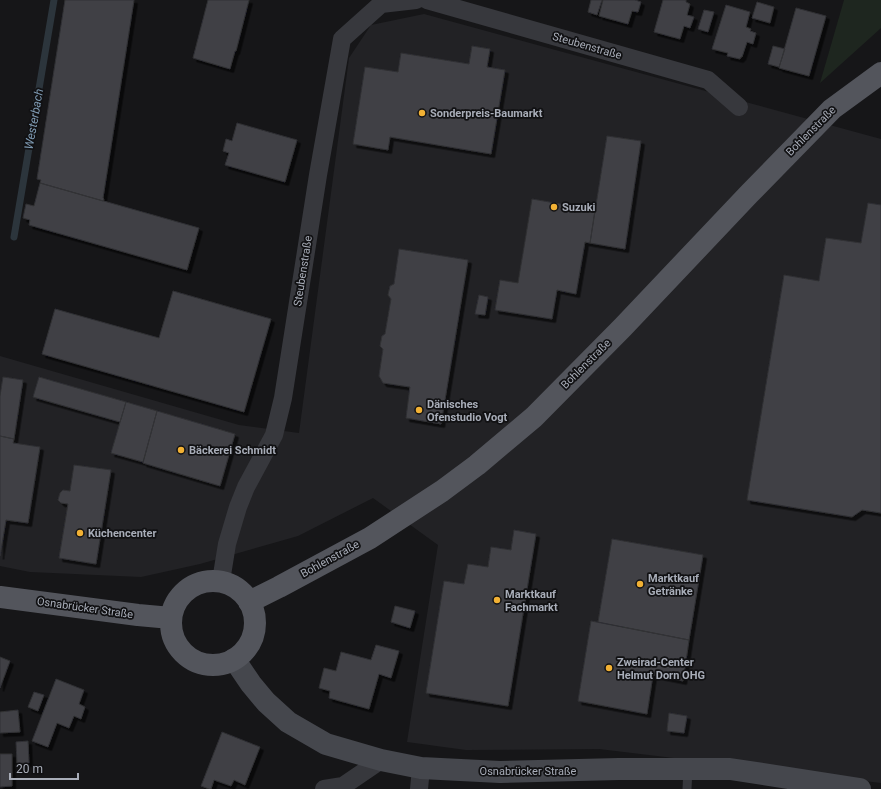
<svg xmlns="http://www.w3.org/2000/svg" width="881" height="789" viewBox="0 0 881 789" font-family="Roboto,sans-serif">
<defs>
<filter id="shadow"><feDropShadow dx="3.5" dy="3.5" stdDeviation="0" flood-color="#0009"/></filter>
</defs>
<rect width="100%" height="100%" fill="#161618"/>
<path fill="#222225" d="M 424,14 L 881,139 L 881,783 L 599,749 L 466,750 L 407,742 L 438,545 L 373,498 L 298,536 L 200,564 L 141,577 L 30,572 L 0,566 L 0,356 L 239,425 L 299,433 L 349,58 L 371,25 Z"/>
<path fill="#1e261f" d="M 844,0 L 881,0 L 881,28 L 820,83 Z"/>
<g fill="none" stroke-linecap="round" stroke-linejoin="round">
<path stroke="#2c353c" stroke-width="7" d="M 14,237 L 54,0"/>
</g>
<path fill="#404145" stroke="#303034" filter="url(#shadow)" d="M 65,0 L 134,0 L 103,198 L 104,199 L 103,201 L 40,183 L 41,180 L 37,179 Z
M 208,0 L 249,0 L 236,51 L 235,51 L 230,69 L 193,58 Z
M 591,0 L 602,0 L 597,15 L 588,12 Z
M 603,0 L 635,0 L 641,2 L 638,12 L 632,11 L 628,24 L 599,16 Z
M 663,0 L 686,0 L 686,2 L 690,4 L 687,15 L 694,17 L 690,28 L 684,26 L 680,39 L 654,32 Z
M 757,2 L 774,7 L 770,23 L 752,18 Z
M 726,5 L 750,12 L 746,27 L 751,29 L 750,31 L 756,33 L 753,44 L 747,42 L 742,57 L 741,57 L 740,59 L 727,56 L 728,53 L 712,49 Z
M 796,8 L 826,16 L 809,76 L 779,68 Z
M 704,10 L 714,12 L 708,32 L 698,29 Z
M 472,46 L 490,49 L 487,67 L 505,70 L 491,154 L 390,137 L 388,150 L 353,144 L 365,67 L 398,72 L 401,53 L 469,64 Z
M 773,46 L 785,49 L 779,67 L 768,64 Z
M 237,123 L 297,140 L 285,182 L 225,165 L 229,153 L 223,151 L 226,139 L 232,141 Z
M 607,136 L 641,141 L 625,249 L 590,243 Z
M 40,183 L 199,228 L 187,270 L 29,225 L 30,220 L 23,218 L 26,204 L 34,206 Z
M 532,199 L 595,210 L 590,243 L 585,242 L 576,294 L 557,290 L 552,319 L 495,310 L 500,280 L 518,283 Z
M 868,203 L 881,205 L 881,513 L 862,510 L 852,517 L 747,500 L 784,275 L 819,281 L 826,238 L 861,243 Z
M 399,249 L 468,260 L 441,424 L 406,418 L 410,387 L 383,383 L 379,376 L 383,349 L 380,346 L 382,336 L 385,334 L 391,299 L 388,295 L 390,286 L 394,284 Z
M 173,291 L 271,319 L 244,412 L 42,354 L 55,309 L 159,338 Z
M 479,295 L 488,297 L 485,315 L 475,314 Z
M 3,377 L 23,380 L 14,439 L 0,436 L 0,396 Z
M 39,377 L 126,402 L 120,422 L 33,397 Z
M 126,402 L 157,411 L 143,462 L 111,453 Z
M 157,411 L 235,434 L 220,486 L 143,463 Z
M 0,436 L 14,439 L 13,443 L 40,447 L 28,523 L 6,520 L 0,556 Z
M 74,465 L 111,470 L 96,564 L 59,558 L 68,504 L 61,503 L 58,500 L 60,493 L 63,490 L 70,491 Z
M 514,530 L 536,534 L 508,706 L 426,693 L 444,581 L 464,584 L 468,564 L 488,567 L 491,547 L 511,550 Z
M 612,539 L 703,555 L 689,640 L 598,622 Z
M 395,606 L 415,611 L 410,628 L 391,622 Z
M 591,621 L 689,640 L 683,681 L 653,675 L 647,714 L 578,701 Z
M 376,645 L 399,651 L 391,678 L 379,674 L 369,709 L 329,698 L 330,691 L 319,688 L 324,668 L 336,671 L 341,652 L 371,660 Z
M 0,657 L 10,661 L 0,688 Z
M 56,679 L 84,690 L 79,704 L 85,707 L 81,719 L 74,716 L 69,728 L 57,723 L 48,747 L 32,741 Z
M 34,692 L 44,695 L 38,711 L 28,707 Z
M 18,710 L 20,732 L 0,733 L 0,712 Z
M 669,713 L 687,716 L 684,733 L 667,731 Z
M 222,732 L 260,747 L 245,785 L 234,780 L 231,786 L 214,780 L 211,789 L 209,789 L 201,786 Z
M 28,741 L 29,763 L 17,763 L 16,742 Z
M 0,754 L 12,754 L 12,786 L 0,787 Z"/>
<g fill="none" stroke-linecap="round" stroke-linejoin="round">
<path stroke="#37383d" stroke-width="9" d="M 687,789 L 688,769"/>
<path stroke="#37383d" stroke-width="18" d="M 427,0 L 708,80 L 739,107
M 221,581 L 227,544 L 238,507 L 246,487 L 274,435 L 283,398 L 318,175 L 342,39 L 381,4 L 416,0
M 324,789 L 343,786 L 381,760
M 419,789 L 421,768"/>
<path stroke="#45474d" stroke-width="22" d="M 234,659 L 251,684 L 266,702 L 288,722 L 326,744 L 381,760 L 421,768 L 500,772 L 619,769 L 730,769 L 860,789"/>
<path stroke="#53555c" stroke-width="22" d="M171 623a42 42 0 1 1 84 0a42 42 0 1 1-84 0Z
M 0,597 L 138,615 L 171,618
M 249,602 L 279,587 L 370,538 L 442,491 L 477,465 L 534,417 L 623,327 L 749,194 L 832,109 L 881,73"/>
</g>
<g fill="#f2b134" stroke="#111113" stroke-width="1.5">
<circle cx="422" cy="113" r="4"/>
<circle cx="554" cy="207" r="4"/>
<circle cx="419" cy="410" r="4"/>
<circle cx="181" cy="450" r="4"/>
<circle cx="80" cy="533" r="4"/>
<circle cx="640" cy="584" r="4"/>
<circle cx="497" cy="600" r="4"/>
<circle cx="609" cy="668" r="4"/>
</g>
<g text-anchor="middle" dominant-baseline="central" stroke-width="3.5" stroke-linejoin="round" paint-order="stroke">
<g font-size="11" fill="#a8adb8" stroke="#111113">
<text transform="translate(587 46) rotate(16)">Steubenstraße</text>
<text transform="translate(811 131) rotate(-45)">Bohlenstraße</text>
<text transform="translate(303 271) rotate(-81)">Steubenstraße</text>
<text transform="translate(586 364) rotate(-45)">Bohlenstraße</text>
<text transform="translate(330 559) rotate(-29)">Bohlenstraße</text>
<text transform="translate(85 608) rotate(8)">Osnabrücker Straße</text>
<text x="528" y="771">Osnabrücker Straße</text>
</g>
<g font-size="11" font-weight="bold" fill="#a8adb8" stroke="#111113" text-anchor="start">
<text x="430" y="113">Sonderpreis-Baumarkt</text>
<text x="562" y="207">Suzuki</text>
<text x="427" y="404">Dänisches<tspan x="427" dy="13">Ofenstudio Vogt</tspan></text>
<text x="189" y="450">Bäckerei Schmidt</text>
<text x="88" y="533">Küchencenter</text>
<text x="648" y="578">Marktkauf<tspan x="648" dy="13">Getränke</tspan></text>
<text x="505" y="594">Marktkauf<tspan x="505" dy="13">Fachmarkt</tspan></text>
<text x="617" y="662">Zweirad-Center<tspan x="617" dy="13">Helmut Dorn OHG</tspan></text>
</g>
<g font-size="12" font-style="italic" fill="#7f9bb3" stroke="#111113">
<text transform="translate(34 119) rotate(-80)">Westerbach</text>
</g>
</g>
<path d="M10 773v6h68v-6" fill="none" stroke="#a8adb8" stroke-width="2"/>
<text x="16" y="773" font-size="12" fill="#a8adb8" stroke="#111113" stroke-width="3" paint-order="stroke">20 m</text>
</svg>
